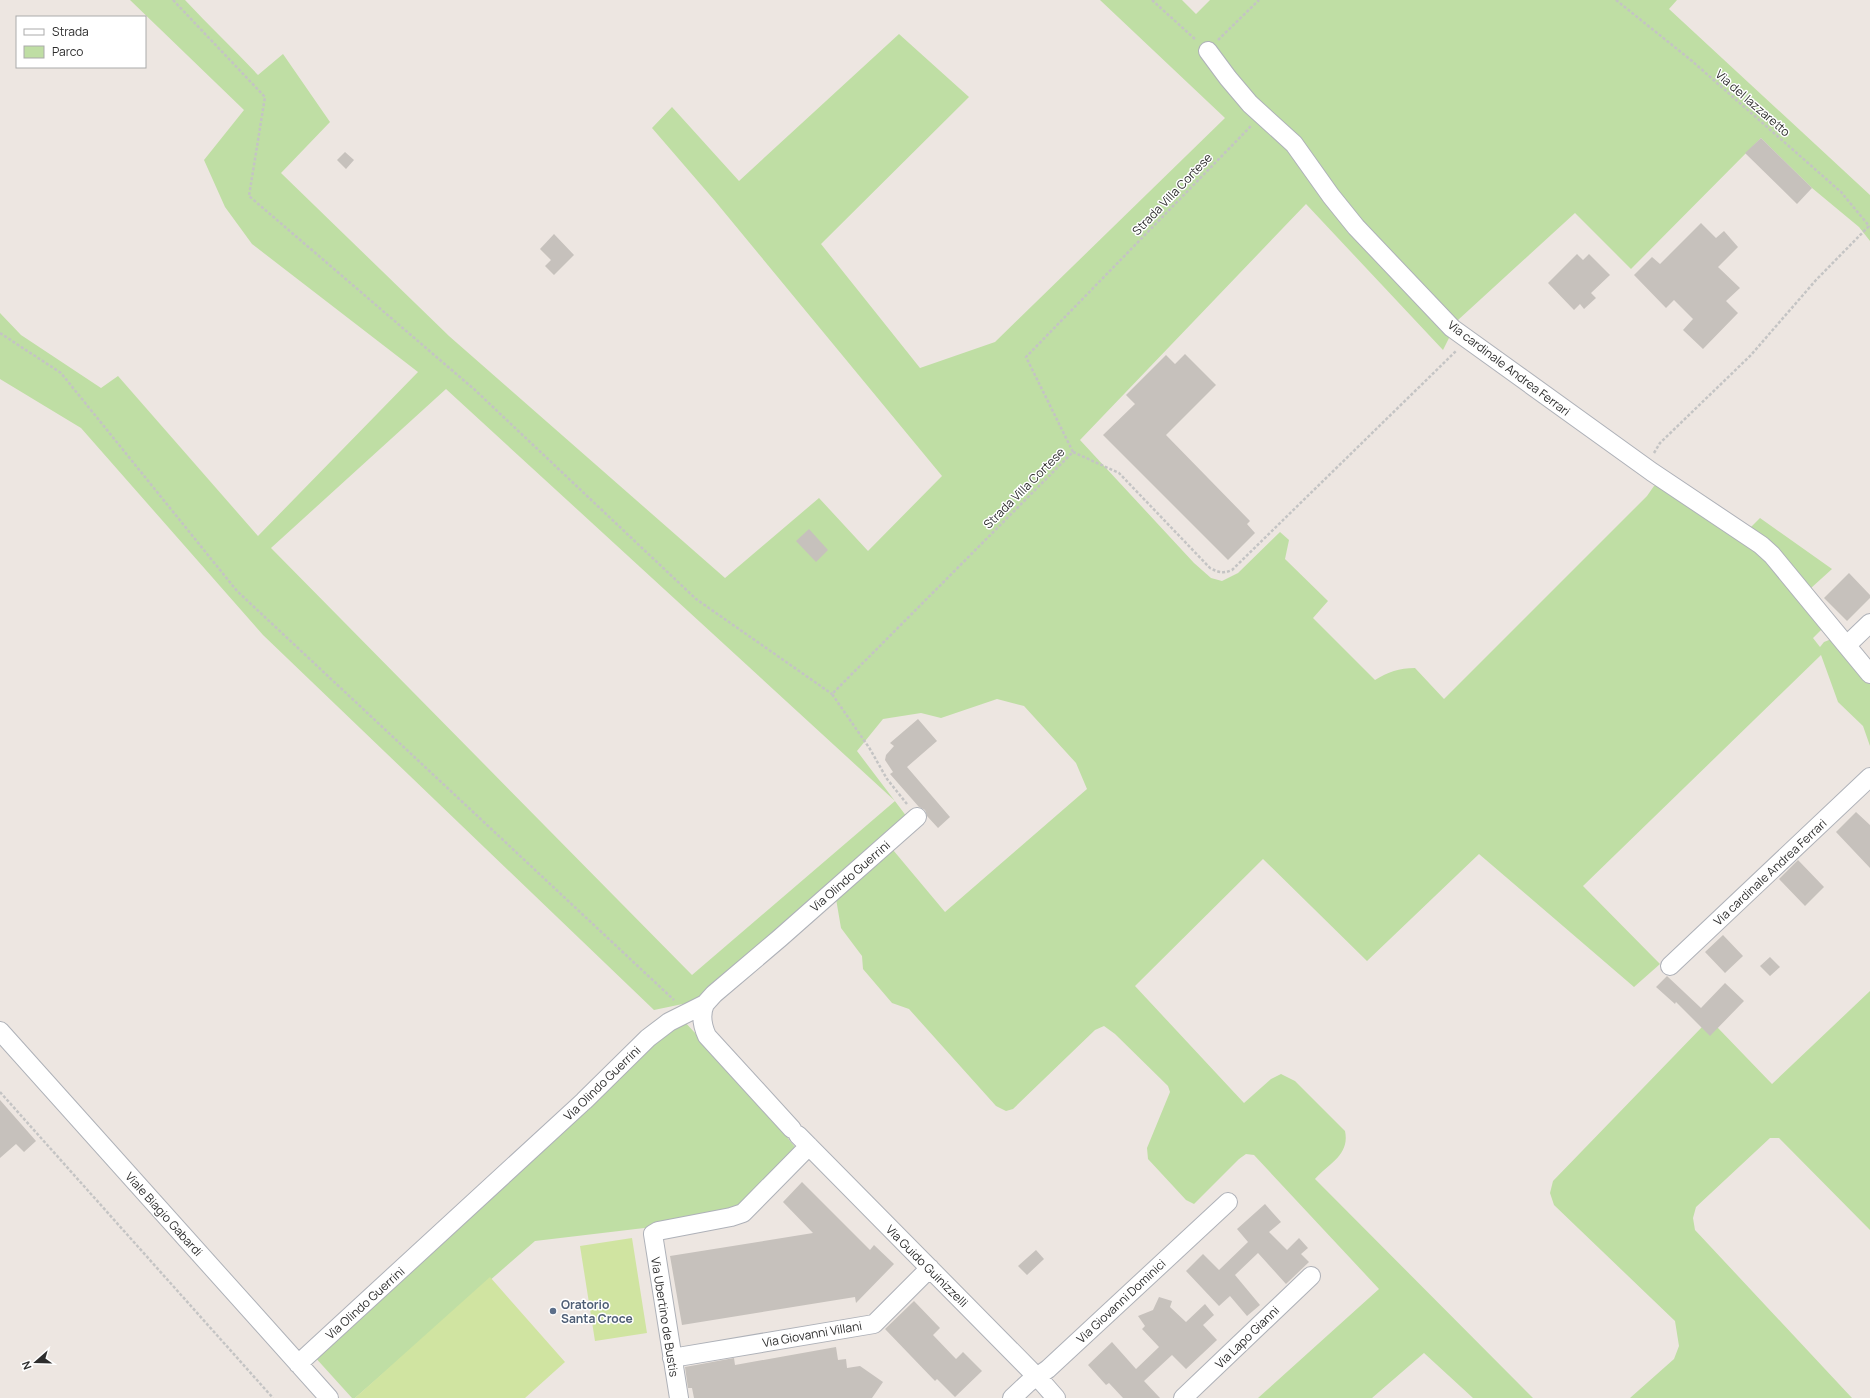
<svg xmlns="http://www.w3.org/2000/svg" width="1870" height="1398" viewBox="0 0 1870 1398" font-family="Manrope,sans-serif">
<rect width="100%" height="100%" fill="#ede6e1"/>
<path fill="#bfdea4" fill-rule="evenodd" d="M 130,0 L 185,0 C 209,26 234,49 258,75 L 283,54 L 330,122 L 281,173 L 449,336 L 725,578 L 819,498 L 868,551 L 942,476 L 715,201 L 652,128 L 672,107 L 739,181 L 899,34 L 969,97 L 821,244 L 920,368 L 995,342 L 1225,118 L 1100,0 L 1182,0 L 1196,14 L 1210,0 L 1677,0 L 1669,9 L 1870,195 L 1870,241 L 1859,227 L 1812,188 L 1761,138 L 1631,269 L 1575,213 L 1458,320 L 1443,350 L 1306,204 L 1080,440 L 1194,563 L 1211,578 L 1222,581 L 1238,573 L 1280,532 L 1289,540 L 1285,559 L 1328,601 L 1313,618 L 1375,680 C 1388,672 1399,668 1415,668 L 1444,699 L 1647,496 L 1654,486 L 1660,484 L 1741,537 L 1760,518 L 1832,569 L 1800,598 L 1822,629 L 1813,638 L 1820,647 L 1824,642 L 1834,638 L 1870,682 L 1870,746 L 1863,726 L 1838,702 L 1821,655 L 1583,886 L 1660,964 L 1634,987 L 1479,854 L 1367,961 L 1263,859 L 1135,986 L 1244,1103 L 1271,1079 L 1281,1074 L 1295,1081 L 1345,1131 C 1350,1155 1329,1163 1315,1179 L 1533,1398 L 1473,1398 L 1424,1353 L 1372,1398 L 1258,1398 L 1379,1289 L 1254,1155 L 1246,1154 L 1239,1159 L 1194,1204 L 1186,1200 L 1148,1159 L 1147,1148 L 1170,1092 L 1168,1086 L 1115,1034 L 1104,1026 L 1095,1030 L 1013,1109 L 1006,1111 L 996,1106 L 909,1009 L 892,1003 L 863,969 L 862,956 L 841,928 L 834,887 L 697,1001 L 654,1010 L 263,635 L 81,428 L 0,379 L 0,313 L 21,335 L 101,388 L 118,376 L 258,536 L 418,372 L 252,244 L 225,207 L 204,160 L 244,110 ZM 446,389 L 895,801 L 692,975 L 271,548 ZM 997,699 L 1024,706 L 1076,763 L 1087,789 L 945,912 L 883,838 L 907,817 L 857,751 L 883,719 L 921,713 L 941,718 Z
M 1870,991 L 1870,1230 L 1779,1138 L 1770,1138 L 1696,1207 L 1693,1218 L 1695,1230 L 1852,1398 L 1630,1398 L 1674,1359 L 1679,1346 L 1675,1321 L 1554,1205 L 1550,1193 L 1553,1181 L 1702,1027 L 1718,1028 L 1772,1084 Z
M 683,1020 L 787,1132 L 786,1136 L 795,1147 L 740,1208 L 720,1219 L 535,1241 L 355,1398 L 352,1398 L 313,1355 L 660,1032 Z"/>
<path fill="#d0e4a1" d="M 632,1238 L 647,1333 L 595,1341 L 580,1246 Z
M 490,1277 L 565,1362 L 525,1398 L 355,1398 Z"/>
<path fill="#c6c1bc" d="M 1761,138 L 1812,188 L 1797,204 L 1745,153 Z
M 345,152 L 354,160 L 346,169 L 337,160 Z
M 1701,223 L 1716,238 L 1724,231 L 1738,247 L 1718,267 L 1740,288 L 1726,301 L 1738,313 L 1703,349 L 1683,330 L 1693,319 L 1674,300 L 1666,308 L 1634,275 L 1652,257 L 1660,264 Z
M 554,234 L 574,255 L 554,275 L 545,266 L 551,260 L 540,249 Z
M 1577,254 L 1583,260 L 1589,254 L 1610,275 L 1591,293 L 1596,298 L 1584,309 L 1580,304 L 1574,310 L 1548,283 Z
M 1185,354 L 1216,385 L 1166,435 L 1250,521 L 1247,524 L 1255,533 L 1228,560 L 1103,435 L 1135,404 L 1126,395 L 1166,355 L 1175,364 Z
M 809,529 L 828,550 L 816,562 L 796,541 Z
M 1849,573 L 1870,595 L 1870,598 L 1847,621 L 1824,598 Z
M 918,719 L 937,741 L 907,767 L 950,817 L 938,828 L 927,816 L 925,810 L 919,807 L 890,774 L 893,772 L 885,760 L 886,755 L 894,746 L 890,743 Z
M 1856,812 L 1870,825 L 1870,868 L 1836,832 Z
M 1798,860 L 1824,887 L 1805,906 L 1779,879 Z
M 1723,935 L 1743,956 L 1725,973 L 1705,952 Z
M 1770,957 L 1780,967 L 1770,976 L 1760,966 Z
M 1667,976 L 1701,1008 L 1725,983 L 1744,1001 L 1710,1036 L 1676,1002 L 1675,1004 L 1656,987 Z
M 0,1100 L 36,1141 L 24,1152 L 16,1144 L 0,1158 Z
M 802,1182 L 870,1250 L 874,1245 L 894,1264 L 856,1303 L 855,1297 L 682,1325 L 670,1256 L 813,1233 L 783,1202 Z
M 1265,1204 L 1281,1222 L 1269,1232 L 1287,1250 L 1299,1238 L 1308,1248 L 1301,1254 L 1309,1262 L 1286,1284 L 1258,1253 L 1235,1275 L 1260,1305 L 1247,1316 L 1230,1296 L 1219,1306 L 1186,1271 L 1203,1254 L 1219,1270 L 1248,1242 L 1237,1229 Z
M 1036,1250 L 1044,1259 L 1027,1275 L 1018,1266 Z
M 1159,1297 L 1172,1301 L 1170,1307 L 1186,1322 L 1205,1304 L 1214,1315 L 1203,1325 L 1217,1340 L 1186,1369 L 1172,1355 L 1144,1381 L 1160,1398 L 1123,1398 L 1109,1383 L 1106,1385 L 1088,1365 L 1112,1342 L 1136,1369 L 1159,1347 L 1142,1329 L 1145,1326 L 1138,1316 L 1153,1310 Z
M 914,1301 L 940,1328 L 933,1335 L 956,1359 L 963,1352 L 982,1371 L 955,1397 L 937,1379 L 935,1381 L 885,1329 Z
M 836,1347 L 838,1360 L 846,1359 L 847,1368 L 860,1366 L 883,1382 L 872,1398 L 694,1398 L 692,1388 L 688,1388 L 685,1367 L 734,1358 L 735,1365 Z"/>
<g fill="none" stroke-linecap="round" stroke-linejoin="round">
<defs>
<path id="minor" d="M 1208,51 L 1228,78 L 1250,104 L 1294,144 L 1331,196 L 1356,227 L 1452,328 L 1652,472 L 1761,545 L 1772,555 L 1870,674
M 1847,645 L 1870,623
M 1670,966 L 1870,777
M 705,1004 C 700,1015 702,1025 707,1036 L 792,1129
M 0,1031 L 329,1398
M 798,1135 L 1042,1382 L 1056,1398
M 672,1358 L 874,1324 L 930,1268
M 298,1364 L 584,1101 L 648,1038 L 669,1022 L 705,1004 L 714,994 L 780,938 L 917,817
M 679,1398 L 653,1234 L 658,1231 L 731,1217 L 743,1213 L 809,1146
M 1012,1398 L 1028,1383 L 1048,1369 L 1228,1202
M 1183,1398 L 1311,1276"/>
</defs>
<use href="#minor" stroke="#aeb1b8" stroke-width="20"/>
<path stroke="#c4c4c4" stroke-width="2.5" stroke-dasharray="3 2" stroke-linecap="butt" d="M 173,0 L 265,97 L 249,196 L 475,390 L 696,599 L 832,694
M 1152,0 L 1196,40
M 1616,0 L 1692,61 L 1841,192 L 1870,227
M 1218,40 L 1259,0
M 0,333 L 61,373 L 237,591 L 674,1000
M 1073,452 L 1119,473 L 1210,568 C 1218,572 1223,574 1232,570 L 1456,351
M 1654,453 L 1660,443 L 1751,355 L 1816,280 L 1869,226
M 907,804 L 887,779 L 870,749 L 832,694 L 1073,452 L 1026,357 L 1251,126
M 0,1092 L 273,1398"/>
<use href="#minor" stroke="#fff" stroke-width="18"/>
</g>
<circle fill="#5c6f8a" stroke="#fff" stroke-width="1.5" cx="553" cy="1311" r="4"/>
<g text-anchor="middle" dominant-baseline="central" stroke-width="3" stroke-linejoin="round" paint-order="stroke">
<g font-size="12" fill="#2d2d2d" stroke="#fff">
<text transform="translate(1753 103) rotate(41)">Via del lazzaretto</text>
<text transform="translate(1172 194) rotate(-46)">Strada Villa Cortese</text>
<text transform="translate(1509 368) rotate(37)">Via cardinale Andrea Ferrari</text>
<text transform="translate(1024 488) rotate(-45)">Strada Villa Cortese</text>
<text transform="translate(1770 872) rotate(-43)">Via cardinale Andrea Ferrari</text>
<text transform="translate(850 876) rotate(-41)">Via Olindo Guerrini</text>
<text transform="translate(602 1083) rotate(-44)">Via Olindo Guerrini</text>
<text transform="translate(164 1214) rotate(48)">Viale Biagio Gabardi</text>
<text transform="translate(927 1266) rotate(45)">Via Guido Guinizzelli</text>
<text transform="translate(1121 1301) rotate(-43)">Via Giovanni Dominici</text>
<text transform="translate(365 1303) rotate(-42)">Via Olindo Guerrini</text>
<text transform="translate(665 1317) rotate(81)">Via Ubertino de Bustis</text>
<text transform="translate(812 1334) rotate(-10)">Via Giovanni Villani</text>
<text transform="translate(1247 1337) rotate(-44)">Via Lapo Gianni</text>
</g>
<g font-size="12" font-weight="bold" fill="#4e5e75" stroke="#fff" text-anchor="start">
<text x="561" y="1304">Oratorio<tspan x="561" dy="14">Santa Croce</tspan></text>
</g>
</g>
<rect x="16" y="16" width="130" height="52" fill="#ffffff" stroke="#ababab"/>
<rect x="24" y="29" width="20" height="6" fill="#ffffff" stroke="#ababab"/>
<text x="52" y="36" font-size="12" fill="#2d2d2d">Strada</text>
<rect x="24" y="46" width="20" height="12" fill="#bfdea4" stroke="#ababab"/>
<text x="52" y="56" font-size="12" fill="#2d2d2d">Parco</text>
<g transform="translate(36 1362) rotate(250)" stroke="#ffffff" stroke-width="3" paint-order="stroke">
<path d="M0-3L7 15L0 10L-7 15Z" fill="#2d2d2d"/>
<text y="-6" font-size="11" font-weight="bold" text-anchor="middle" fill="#2d2d2d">N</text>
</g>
</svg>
